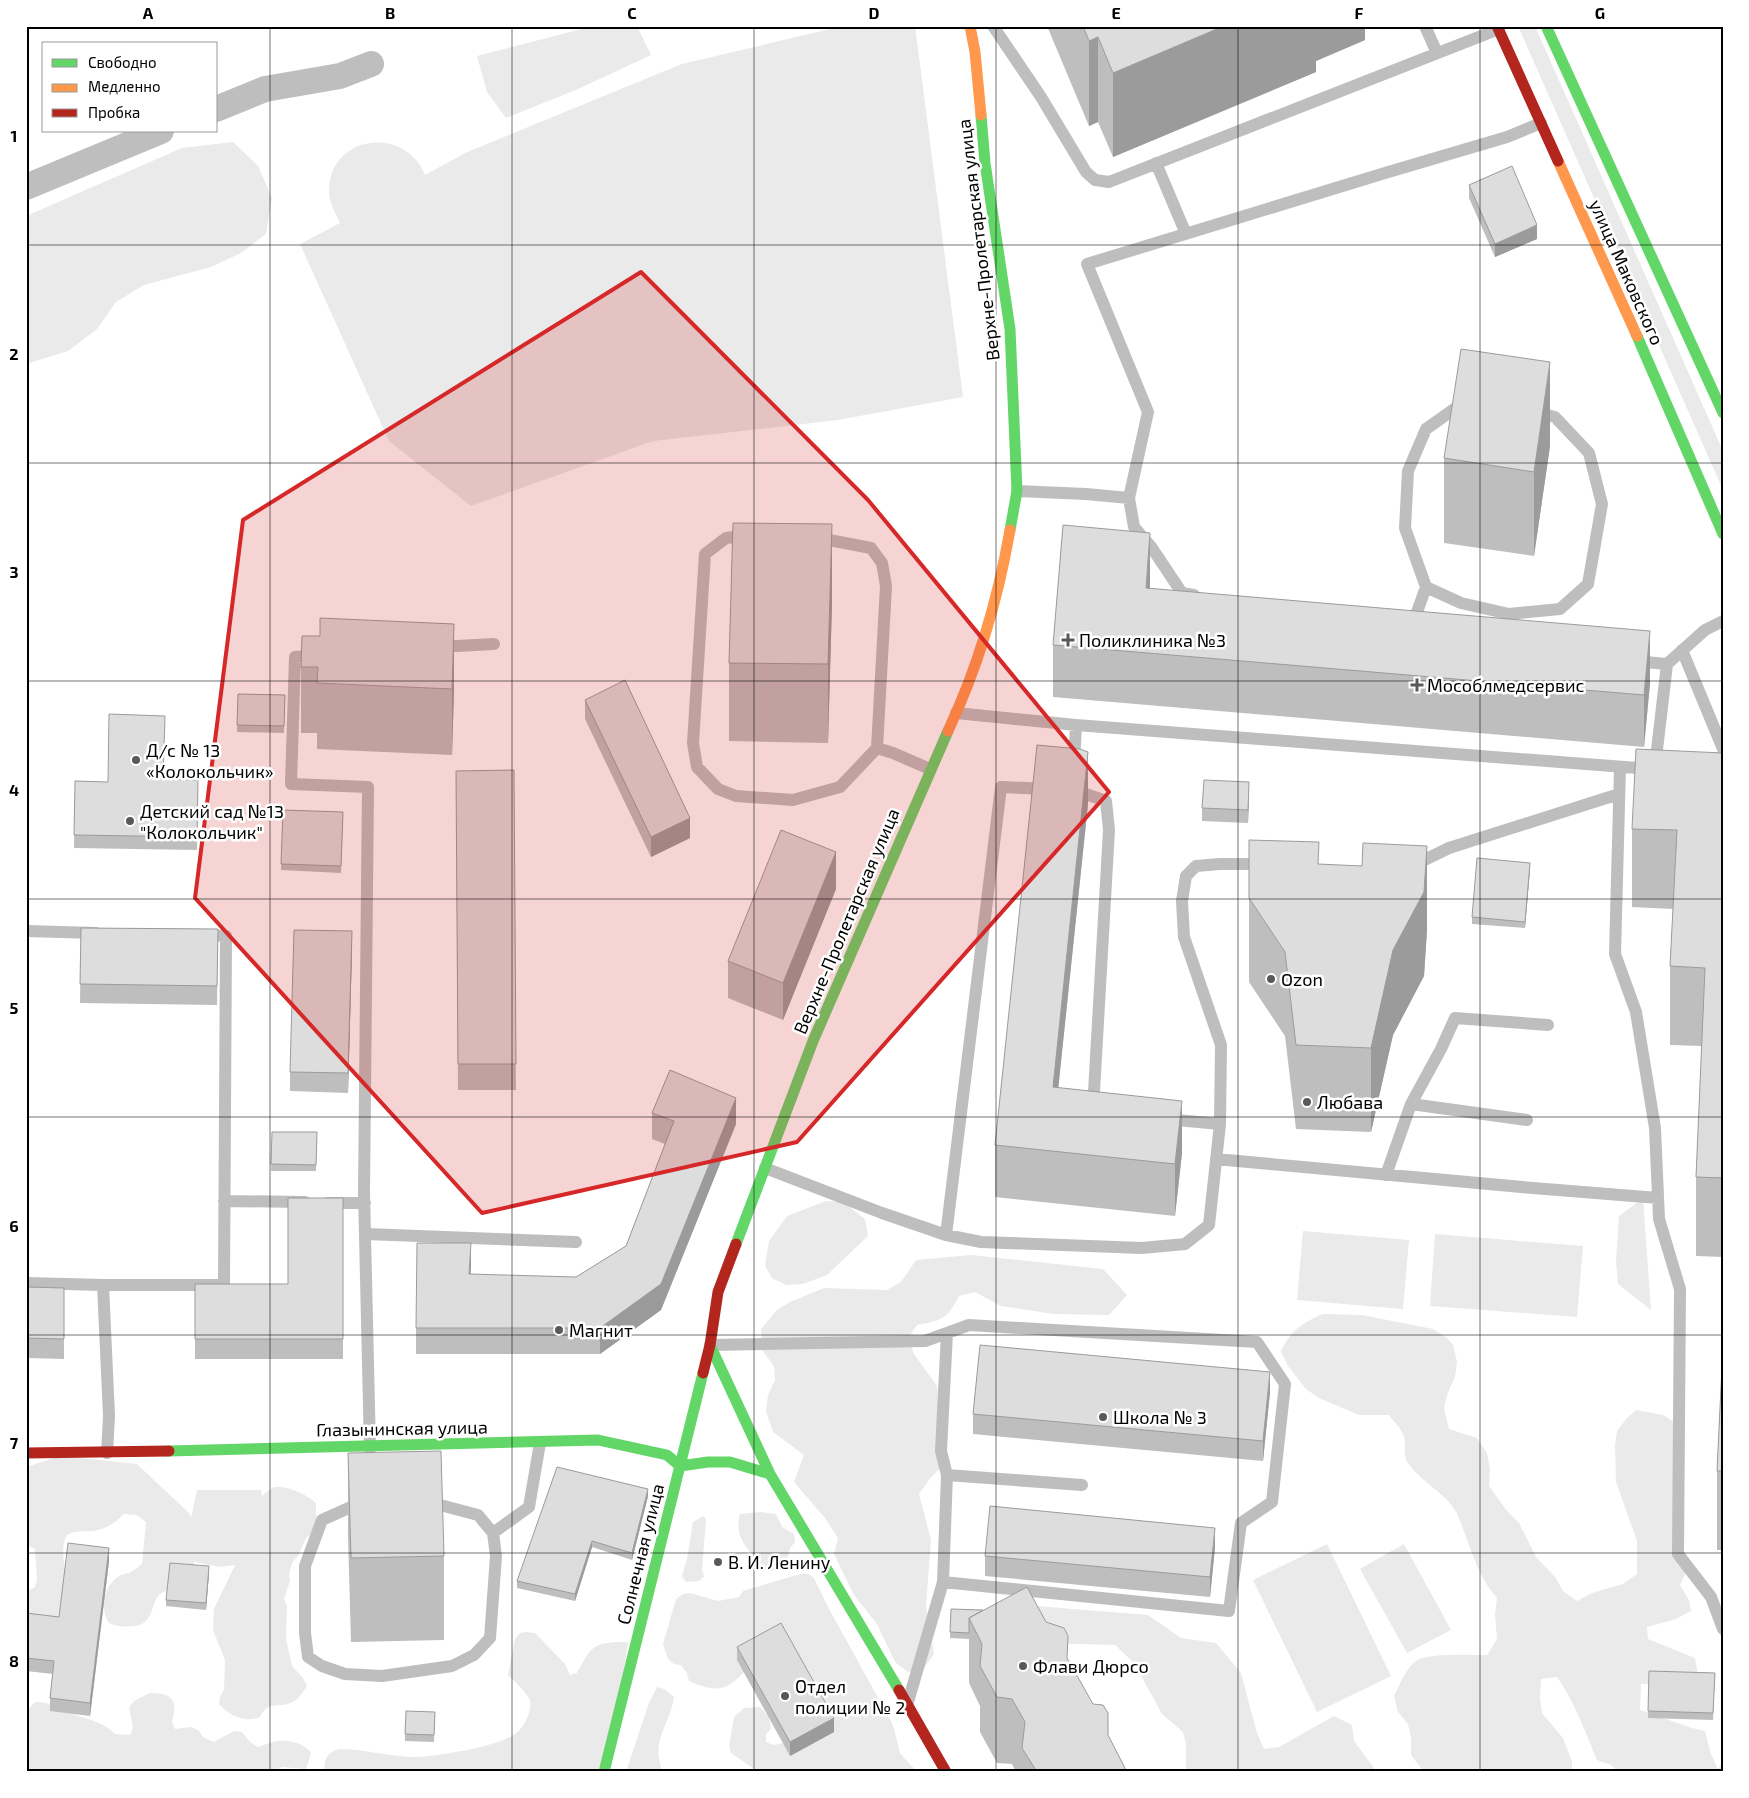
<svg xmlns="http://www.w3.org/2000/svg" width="1749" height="1798" viewBox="0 0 1749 1798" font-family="'Exo 2',sans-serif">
<rect width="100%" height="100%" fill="#fff"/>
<path fill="#eaeaea" d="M 593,26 L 637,26 L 651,55 L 578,89 L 506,118 L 487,92 L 477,56 Z
M 843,26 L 915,26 L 963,397 L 838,420 L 653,441 L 471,506 L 389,441 L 300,244 L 340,223 C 335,212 329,203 329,190 C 330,135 405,125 425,175 L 465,153 L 682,64 Z
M 1518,26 L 1535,26 L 1723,451 L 1723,490 Z
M 233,142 L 258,166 L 272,198 L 266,234 L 241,253 L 211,267 L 144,285 L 116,302 L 97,329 L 68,351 L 26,364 L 26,216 L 182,148 Z
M 1643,1198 L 1651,1310 L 1618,1284 L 1616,1261 L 1619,1216 Z
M 826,1201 L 843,1202 L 865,1219 L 868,1236 L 827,1275 L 803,1284 L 786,1285 L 772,1278 L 765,1266 L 769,1241 L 787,1216 Z
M 1303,1231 L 1409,1240 L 1403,1309 L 1297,1300 Z
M 1435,1234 L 1583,1246 L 1577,1317 L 1430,1306 Z
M 971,1255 L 1103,1269 L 1127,1295 L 1109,1315 L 1053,1314 L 1001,1306 L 975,1292 L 959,1296 C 947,1319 943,1320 917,1325 L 908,1338 L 914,1354 L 937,1386 L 943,1466 L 932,1476 L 919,1494 L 931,1540 L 926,1606 L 934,1654 L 924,1668 L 908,1672 L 895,1662 L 877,1624 L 854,1595 L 834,1554 L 838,1538 L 825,1518 L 794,1482 L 804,1455 L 773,1432 L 766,1411 L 768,1395 L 775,1380 L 774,1366 L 762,1350 L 761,1329 L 777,1310 L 790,1302 L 824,1288 L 887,1290 L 901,1282 L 916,1260 Z
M 1323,1314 L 1362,1315 L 1433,1329 L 1447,1338 L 1453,1345 L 1457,1362 L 1455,1377 L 1448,1392 L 1444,1408 L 1449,1429 L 1477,1438 L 1487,1453 L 1490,1469 L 1489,1486 L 1507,1511 L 1519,1523 L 1536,1557 L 1555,1577 L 1563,1591 L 1577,1601 L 1592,1593 L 1623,1584 L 1637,1574 L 1637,1541 L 1616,1482 L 1615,1446 L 1617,1431 L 1627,1418 L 1636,1410 L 1663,1415 L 1677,1424 L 1678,1526 L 1687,1570 L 1680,1585 L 1689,1600 L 1691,1611 L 1676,1619 L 1647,1627 L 1648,1639 L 1695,1658 L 1698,1675 L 1688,1686 L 1641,1684 L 1640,1710 L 1692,1728 L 1705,1731 L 1711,1754 L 1718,1769 L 1723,1762 L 1723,1772 L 1618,1772 L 1611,1765 L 1597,1760 C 1585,1731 1575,1703 1557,1677 L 1541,1679 L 1540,1698 L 1542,1713 L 1563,1738 L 1572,1762 L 1572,1772 L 1424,1772 L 1411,1755 L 1411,1738 L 1408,1724 L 1398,1712 L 1394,1696 C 1400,1685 1407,1664 1420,1659 C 1435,1653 1470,1655 1487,1655 L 1497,1639 L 1495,1615 L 1497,1598 C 1476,1574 1470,1544 1458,1516 C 1448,1493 1421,1483 1408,1463 C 1402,1455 1407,1442 1403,1434 C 1400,1427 1393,1421 1389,1415 L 1359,1415 L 1319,1398 L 1306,1389 L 1288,1366 L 1281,1352 C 1289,1332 1303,1322 1323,1314 Z
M 60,1456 L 137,1464 L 190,1514 L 191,1518 L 197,1490 L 261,1490 L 262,1496 C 266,1493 270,1488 275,1487 C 286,1485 308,1495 316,1503 L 316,1525 L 314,1532 L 306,1538 L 298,1556 L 292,1563 L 289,1574 L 290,1581 L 284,1599 L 287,1606 L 286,1639 L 292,1666 L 303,1678 L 307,1686 C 303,1692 299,1699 293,1702 C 279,1709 269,1699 260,1717 C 246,1723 229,1716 219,1704 L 220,1697 L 224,1690 L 225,1660 L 213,1630 L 214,1609 L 235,1565 L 219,1567 L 194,1562 L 192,1572 L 179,1591 C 174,1591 167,1590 163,1592 C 149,1599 157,1623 135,1626 C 125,1627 118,1627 109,1623 C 99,1608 104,1584 121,1575 C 123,1574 126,1574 129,1573 C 133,1571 138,1567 142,1564 L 146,1522 L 137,1515 L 123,1514 C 117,1523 104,1529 93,1531 C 85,1532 68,1529 65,1539 C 61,1551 65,1563 65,1574 C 66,1589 64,1603 63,1618 L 26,1621 L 26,1592 L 35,1587 L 37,1579 L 35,1549 L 26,1545 L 26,1467 Z
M 761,1512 L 776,1514 L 782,1527 L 794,1534 L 795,1542 L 790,1548 L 785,1568 C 780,1570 772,1573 766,1569 C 763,1567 760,1563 758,1560 C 745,1548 734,1533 740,1514 Z
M 703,1516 L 706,1519 L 702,1570 L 704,1576 L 699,1581 L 686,1582 L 682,1576 L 687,1559 L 693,1522 Z
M 1327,1544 L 1391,1676 L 1317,1712 L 1253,1580 Z
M 1404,1544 L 1451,1630 L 1407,1653 L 1360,1569 Z
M 800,1574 L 808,1574 L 814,1578 L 828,1607 L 893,1725 L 900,1753 L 917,1772 L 755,1772 L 754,1769 L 731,1753 L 729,1746 L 734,1717 L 744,1708 L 760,1707 C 767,1714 771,1719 771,1729 L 766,1734 L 766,1742 L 773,1745 L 814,1737 L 748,1668 C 726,1692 718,1693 689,1681 L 687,1673 L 681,1665 L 674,1664 L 668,1659 L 663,1644 L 676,1599 L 683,1594 L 690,1593 L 718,1601 L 739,1597 L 743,1591 Z
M 1024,1605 L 1148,1615 L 1181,1638 L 1216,1643 L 1241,1673 L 1257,1733 L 1264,1749 L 1279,1747 L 1334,1716 L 1352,1725 L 1354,1741 L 1377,1772 L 1186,1772 L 1186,1744 L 1183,1732 L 1162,1714 L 1134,1663 L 1115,1645 L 1009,1642 Z
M 526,1632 L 535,1633 L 565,1664 L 570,1675 L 577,1673 C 593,1643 595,1642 628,1642 L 608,1772 L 325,1772 C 323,1759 327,1753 339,1749 C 363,1749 387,1756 411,1757 C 434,1757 497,1747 515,1734 C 524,1728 532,1712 530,1701 C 529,1694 513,1680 508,1675 L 515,1639 L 520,1633 Z
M 657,1687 L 664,1689 L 674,1697 C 672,1714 662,1728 659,1744 C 657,1753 660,1762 662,1772 L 626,1772 L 649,1703 Z
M 150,1693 C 173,1693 178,1701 172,1722 L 175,1729 L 191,1727 L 198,1730 L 204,1738 L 214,1742 L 234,1731 L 242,1732 L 250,1742 L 258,1747 C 264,1745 271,1742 278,1741 C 290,1740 304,1743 311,1753 L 306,1769 L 282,1767 L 272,1772 L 26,1772 L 26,1712 L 35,1702 C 51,1702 58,1708 72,1714 C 87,1719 104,1722 115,1734 L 130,1735 L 133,1728 L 129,1707 L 134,1701 Z"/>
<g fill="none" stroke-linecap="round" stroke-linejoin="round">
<path stroke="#bebebe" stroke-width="12" d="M 993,26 L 1041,97 L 1086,172 L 1095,180 L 1109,182 L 1499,29
M 1425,26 L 1437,53
M 1156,163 L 1186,234
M 1017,491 L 1086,494 L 1129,498
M 757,534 L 829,540 L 871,548 L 882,563 L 886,586 L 877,748 L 840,787 L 793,800 L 736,796 L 718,789 L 697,767 L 693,743 L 705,554 L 726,538 Z
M 1426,587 L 1405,528 L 1408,471 L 1426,429 L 1460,405 L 1466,405
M 1194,595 L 1182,593 L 1152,548 L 1134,527 L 1129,498 L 1148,412 L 1087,264 L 1385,173 L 1507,137 L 1541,123
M 1412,626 L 1426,587 L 1461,603 L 1509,614 L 1560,609 L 1588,584 L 1602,504 L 1589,453 L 1555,417 L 1535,412
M 438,647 L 494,644
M 1682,650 L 1723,749
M 318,655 L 295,657 L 291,784 L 368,787 L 364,1192 L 370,1449
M 1634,661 L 1667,664
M 956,713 L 1076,725 L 1651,769
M 877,748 L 893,753 L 930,769
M 1074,765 L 1076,725
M 1620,767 L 1615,954 L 1636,1012 L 1655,1128 L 1659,1219 L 1680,1289 L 1678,1554 L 1711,1597 L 1723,1629
M 1655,767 L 1667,664 L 1705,630 L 1723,621
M 1074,790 L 1106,801 L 1109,830 L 1093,1109
M 1412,866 L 1449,848 L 1619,794
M 26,931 L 96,933
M 1411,1104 L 1527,1120
M 1220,1124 L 1221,1045 L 1184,937 L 1182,901 L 1186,876 L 1196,866 L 1220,864 L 1264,864
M 1216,1159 L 1533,1188 L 1658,1198
M 765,1168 L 882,1213 L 946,1235 L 981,1242 L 1142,1248 L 1185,1244 L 1209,1225 L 1220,1124 L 1166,1119
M 1386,1175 L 1411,1104 L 1441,1049 L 1455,1018 L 1548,1025
M 224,1201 L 305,1202
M 327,1203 L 365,1203
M 366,1234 L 576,1242
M 946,1235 L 1001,787 L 1049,789
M 26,1283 L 103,1285
M 710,1345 L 925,1341 L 969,1325 L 1257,1342 L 1285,1384 L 1272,1502 L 1241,1523 L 1229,1611 L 943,1582 L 947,1475 L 941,1451 L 947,1333
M 107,1453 L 109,1416 L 103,1285 L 224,1285 L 226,936 L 201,935
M 947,1475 L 1082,1485
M 362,1502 L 322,1520 L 305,1566 L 305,1633 L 308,1657 L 322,1666 L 345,1674 L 382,1676 L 452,1666 L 474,1655 L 490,1638 L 496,1556 L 493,1533 L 478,1515 L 444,1506 L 427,1504
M 493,1533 L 529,1507 L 540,1443
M 908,1702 L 943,1582"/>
<path stroke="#bebebe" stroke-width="26" d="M 216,109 L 265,89 L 340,76 L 371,64
M 26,187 L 161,131"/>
<path stroke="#63d668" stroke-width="11" d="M 1546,26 L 1723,413
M 981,115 L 985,163 L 1010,329 L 1017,491 L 1010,530
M 1637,336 L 1723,534
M 736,1244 L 813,1041 L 948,731
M 710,1345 L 770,1474 L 899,1690
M 169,1451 L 598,1440 L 667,1455 L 680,1466 L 708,1462 L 730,1462 L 770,1474
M 604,1772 L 703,1373"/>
<path stroke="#ff974d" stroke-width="11" d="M 970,26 L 975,52 L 981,115
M 1558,161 L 1637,336
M 948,731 C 978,667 998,599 1010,530"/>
<path stroke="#b3261e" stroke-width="11" d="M 1497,26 L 1558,161
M 703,1373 L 710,1345 L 718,1292 L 736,1244
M 26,1453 L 169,1451
M 899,1690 L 946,1772"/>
</g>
<path fill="#bebebe" d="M 1047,26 L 1365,26 L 1365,40 L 1316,61 L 1316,72 L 1113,157 L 1098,122 L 1089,126 Z
M 1469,185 L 1537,239 L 1495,257 L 1469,198 Z
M 1550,446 L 1534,556 L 1444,543 L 1444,458 Z
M 1150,585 L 1150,588 L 1650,683 L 1644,747 L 1053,697 L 1053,645 Z
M 832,603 L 828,743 L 729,741 L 729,663 Z
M 302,636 L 454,690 L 452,755 L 317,749 L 317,733 L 301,733 L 301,667 Z
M 238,694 L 285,695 L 284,733 L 237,732 Z
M 585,700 L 690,838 L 651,857 L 585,719 Z
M 1723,753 L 1723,1257 L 1696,1256 L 1696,1177 L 1702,1046 L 1670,1045 L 1670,966 L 1673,909 L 1632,907 L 1632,829 Z
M 514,770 L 516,1090 L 458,1090 L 456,771 Z
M 163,779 L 198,780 L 197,850 L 74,848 L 75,781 L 108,782 Z
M 1249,796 L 1248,823 L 1202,821 L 1202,808 Z
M 1088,804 L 1058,1088 L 1182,1153 L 1175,1216 L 995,1197 L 995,1145 Z
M 283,810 L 343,812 L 341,873 L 281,870 Z
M 1249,840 L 1319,864 L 1427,930 L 1424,976 L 1393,1035 L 1371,1132 L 1296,1129 L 1285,1036 L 1249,982 Z
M 1530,869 L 1525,928 L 1472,924 L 1472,917 Z
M 836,889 L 783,1020 L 728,998 L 728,961 Z
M 81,928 L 218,929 L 217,1005 L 80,1003 Z
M 352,951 L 348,1093 L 290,1091 L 290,1072 Z
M 652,1113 L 736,1124 L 661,1310 L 600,1354 L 416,1354 L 416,1328 L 576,1277 L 626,1246 L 665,1144 L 652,1139 Z
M 272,1132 L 317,1132 L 316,1171 L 271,1171 Z
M 343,1198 L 343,1359 L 195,1359 L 195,1284 L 288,1284 Z
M 26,1287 L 64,1288 L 64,1359 L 26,1358 Z
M 1723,1345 L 1723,1550 L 1717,1550 L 1717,1471 Z
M 1270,1392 L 1263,1461 L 973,1434 L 973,1414 Z
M 348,1453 L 444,1556 L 444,1640 L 351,1642 L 348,1537 Z
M 648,1496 L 632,1560 L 592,1547 L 575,1601 L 517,1588 L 517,1581 Z
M 1215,1547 L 1210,1597 L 985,1576 L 985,1556 Z
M 109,1561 L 90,1716 L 50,1711 L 50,1698 L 53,1674 L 26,1671 L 26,1613 L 59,1617 Z
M 209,1573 L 206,1610 L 166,1606 L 166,1600 Z
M 951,1609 L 1046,1622 L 1068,1659 L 1127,1772 L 1016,1772 L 1012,1764 L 997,1763 L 980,1732 L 980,1706 L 969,1683 L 969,1639 L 950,1638 Z
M 737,1647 L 834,1732 L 790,1756 L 737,1660 Z
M 1649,1671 L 1715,1673 L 1713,1720 L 1648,1718 Z
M 435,1712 L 434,1742 L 405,1741 L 405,1734 Z"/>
<path fill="#9b9b9b" d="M 1224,26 L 1365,26 L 1365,40 L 1316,61 L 1316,72 L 1113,157 L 1113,73 Z
M 1098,37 L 1098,122 L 1089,126 L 1089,41 Z
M 1537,225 L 1537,239 L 1495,257 L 1495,244 Z
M 1550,362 L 1550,446 L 1534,556 L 1534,472 Z
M 832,524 L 832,603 L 828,743 L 828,664 Z
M 1150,533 L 1150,585 L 1146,640 L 1146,588 Z
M 454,624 L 454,690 L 452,755 L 452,689 Z
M 1650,631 L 1650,683 L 1644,747 L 1644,695 Z
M 1088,752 L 1088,804 L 1053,1139 L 1053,1087 Z
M 1249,782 L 1249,796 L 1248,823 L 1248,810 Z
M 690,818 L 690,838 L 651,857 L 651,837 Z
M 1427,846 L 1427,930 L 1424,976 L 1393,1035 L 1371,1132 L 1371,1048 L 1393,950 Z
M 836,852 L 836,889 L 783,1020 L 783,983 Z
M 1530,863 L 1530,869 L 1525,928 L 1525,922 Z
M 352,931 L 352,951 L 348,1093 L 348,1073 Z
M 736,1098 L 736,1124 L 661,1310 L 600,1354 L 600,1328 Z
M 1182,1101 L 1182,1153 L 1175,1216 L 1175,1164 Z
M 471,1243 L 471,1269 L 469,1300 L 469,1274 Z
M 1270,1372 L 1270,1392 L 1263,1461 L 1263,1441 Z
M 648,1489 L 648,1496 L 632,1560 L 632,1553 Z
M 1215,1528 L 1215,1547 L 1210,1597 L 1210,1577 Z
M 592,1541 L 592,1547 L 575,1601 L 575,1594 Z
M 109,1548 L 109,1561 L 90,1716 L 90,1703 Z
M 209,1566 L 209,1573 L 206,1610 L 206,1603 Z
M 834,1718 L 834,1732 L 790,1756 L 790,1742 Z"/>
<path fill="#ddd" stroke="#9b9b9b" d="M 1083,26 L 1224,26 L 1113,73 L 1098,37 L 1089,41 Z
M 1512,166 L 1537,225 L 1495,244 L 1469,185 Z
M 1461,349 L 1550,362 L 1534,472 L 1444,458 Z
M 733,523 L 832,524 L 828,664 L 729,663 Z
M 1063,525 L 1150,533 L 1146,588 L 1650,631 L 1644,695 L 1053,645 Z
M 320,618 L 454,624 L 452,689 L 317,683 L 318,667 L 301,667 L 302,636 L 320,636 Z
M 625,680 L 690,818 L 651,837 L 585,700 Z
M 238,694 L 285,695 L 284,726 L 237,725 Z
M 109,714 L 165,716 L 163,779 L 198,780 L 197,837 L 74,835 L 75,781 L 108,782 Z
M 1037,745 L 1080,749 L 1088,752 L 1053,1087 L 1182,1101 L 1175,1164 L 995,1145 Z
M 1636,749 L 1723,753 L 1723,1178 L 1696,1177 L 1705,968 L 1670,966 L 1677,830 L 1632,829 Z
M 514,770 L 516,1064 L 458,1064 L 456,771 Z
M 1204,780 L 1249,782 L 1248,810 L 1202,808 Z
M 283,810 L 343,812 L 341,866 L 281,864 Z
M 781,830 L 836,852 L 783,983 L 728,961 Z
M 1249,840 L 1319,842 L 1318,864 L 1362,866 L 1363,843 L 1427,846 L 1424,892 L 1393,950 L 1371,1048 L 1296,1045 L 1285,952 L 1249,898 Z
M 1477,858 L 1530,863 L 1525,922 L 1472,917 Z
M 81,928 L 218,929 L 217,986 L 80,984 Z
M 294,930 L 352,931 L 348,1073 L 290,1072 Z
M 670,1070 L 736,1098 L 661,1284 L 600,1328 L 416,1328 L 417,1243 L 471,1243 L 469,1274 L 576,1277 L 626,1246 L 674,1121 L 652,1113 Z
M 272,1132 L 317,1132 L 316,1165 L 271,1164 Z
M 288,1198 L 343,1198 L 343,1339 L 195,1339 L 195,1284 L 288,1284 Z
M 26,1287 L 64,1288 L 64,1339 L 26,1338 Z
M 980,1345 L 1270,1372 L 1263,1441 L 973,1414 Z
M 1723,1345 L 1723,1471 L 1717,1471 Z
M 441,1451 L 444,1556 L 351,1558 L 348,1453 Z
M 557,1467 L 648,1489 L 632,1553 L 592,1541 L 575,1594 L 517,1581 Z
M 990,1506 L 1215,1528 L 1210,1577 L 985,1556 Z
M 68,1543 L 109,1548 L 90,1703 L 50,1698 L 54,1661 L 26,1658 L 26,1613 L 59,1617 Z
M 170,1563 L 209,1566 L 206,1603 L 166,1600 Z
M 1027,1587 L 1046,1622 L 1064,1628 L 1068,1636 L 1067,1658 L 1093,1704 L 1103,1705 L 1108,1713 L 1108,1735 L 1127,1772 L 1037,1772 L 1022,1748 L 1025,1722 L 1012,1699 L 997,1697 L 980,1666 L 982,1644 L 969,1618 Z
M 951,1609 L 983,1610 L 969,1618 L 969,1633 L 950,1632 Z
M 781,1623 L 834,1718 L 790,1742 L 737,1647 Z
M 1649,1671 L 1715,1673 L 1713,1713 L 1648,1711 Z
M 406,1711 L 435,1712 L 434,1735 L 405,1734 Z"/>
<path fill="#d62828" fill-opacity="0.2" stroke="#d62828" stroke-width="4" stroke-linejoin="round" d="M 641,272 L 868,500 L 1109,792 L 797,1142 L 482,1213 L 195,898 L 243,520 Z"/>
<path fill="none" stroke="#000" stroke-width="1" stroke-opacity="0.55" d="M 270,26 L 270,1772M 512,26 L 512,1772M 754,26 L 754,1772M 996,26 L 996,1772M 1238,26 L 1238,1772M 1480,26 L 1480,1772M 26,245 L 1723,245M 26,463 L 1723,463M 26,681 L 1723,681M 26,899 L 1723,899M 26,1117 L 1723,1117M 26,1335 L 1723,1335M 26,1553 L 1723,1553"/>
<g fill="#595959" stroke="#fff" stroke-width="2">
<path d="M1065.5 632.5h5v5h5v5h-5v5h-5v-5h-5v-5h5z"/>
<path d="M1414.5 677.5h5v5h5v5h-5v5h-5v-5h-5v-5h5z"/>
<circle cx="136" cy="760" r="5"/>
<circle cx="130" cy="821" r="5"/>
<circle cx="1271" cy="979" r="5"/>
<circle cx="1307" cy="1102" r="5"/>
<circle cx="559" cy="1330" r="5"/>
<circle cx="1103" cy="1417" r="5"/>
<circle cx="718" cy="1562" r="5"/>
<circle cx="1023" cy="1666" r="5"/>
<circle cx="785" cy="1696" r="5"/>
</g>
<g text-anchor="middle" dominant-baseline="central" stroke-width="5" stroke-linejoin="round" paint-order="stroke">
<g font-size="18" fill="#000" stroke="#fff">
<text transform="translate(978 240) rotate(-97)">Верхне-Пролетарская улица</text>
<text transform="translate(1627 272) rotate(66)">улица Маковского</text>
<text transform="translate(846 921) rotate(-67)">Верхне-Пролетарская улица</text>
<text transform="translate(402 1428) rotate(-1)">Глазынинская улица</text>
<text transform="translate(640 1554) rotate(-76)">Солнечная улица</text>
</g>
<g font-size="18" fill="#000" stroke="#fff" text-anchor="start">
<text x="1079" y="640">Поликлиника №3</text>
<text x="1427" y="685">Мособлмедсервис</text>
<text x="146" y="750">Д/с № 13<tspan x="146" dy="21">«Колокольчик»</tspan></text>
<text x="140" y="811">Детский сад №13<tspan x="140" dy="21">"Колокольчик"</tspan></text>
<text x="1281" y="979">Ozon</text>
<text x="1317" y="1102">Любава</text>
<text x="569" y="1330">Магнит</text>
<text x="1113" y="1417">Школа № 3</text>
<text x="728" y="1562">В. И. Ленину</text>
<text x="1033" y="1666">Флави Дюрсо</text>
<text x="795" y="1686">Отдел<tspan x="795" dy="21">полиции № 2</tspan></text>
</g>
</g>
<rect width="1749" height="1798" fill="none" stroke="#ffffff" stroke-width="55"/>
<rect x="42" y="42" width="175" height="90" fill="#ffffff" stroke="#999999"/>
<rect x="52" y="59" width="25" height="8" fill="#63d668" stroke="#999999"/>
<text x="88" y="68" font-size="15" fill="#000000">Свободно</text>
<rect x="52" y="84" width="25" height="8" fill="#ff974d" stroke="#999999"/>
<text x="88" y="92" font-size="15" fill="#000000">Медленно</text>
<rect x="52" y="109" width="25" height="8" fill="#b3261e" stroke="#999999"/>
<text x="88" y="118" font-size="15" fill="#000000">Пробка</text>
<rect x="28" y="28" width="1694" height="1742" fill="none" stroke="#000" stroke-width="2"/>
<g font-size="16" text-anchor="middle" font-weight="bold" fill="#000">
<text x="148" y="19">A</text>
<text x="390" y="19">B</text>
<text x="632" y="19">C</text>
<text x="874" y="19">D</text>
<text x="1116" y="19">E</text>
<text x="1359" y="19">F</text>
<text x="1600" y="19">G</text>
<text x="14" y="142">1</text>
<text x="14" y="360">2</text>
<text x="14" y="578">3</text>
<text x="14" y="796">4</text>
<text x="14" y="1014">5</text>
<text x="14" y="1232">6</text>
<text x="14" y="1449">7</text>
<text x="14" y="1667">8</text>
</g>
</svg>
